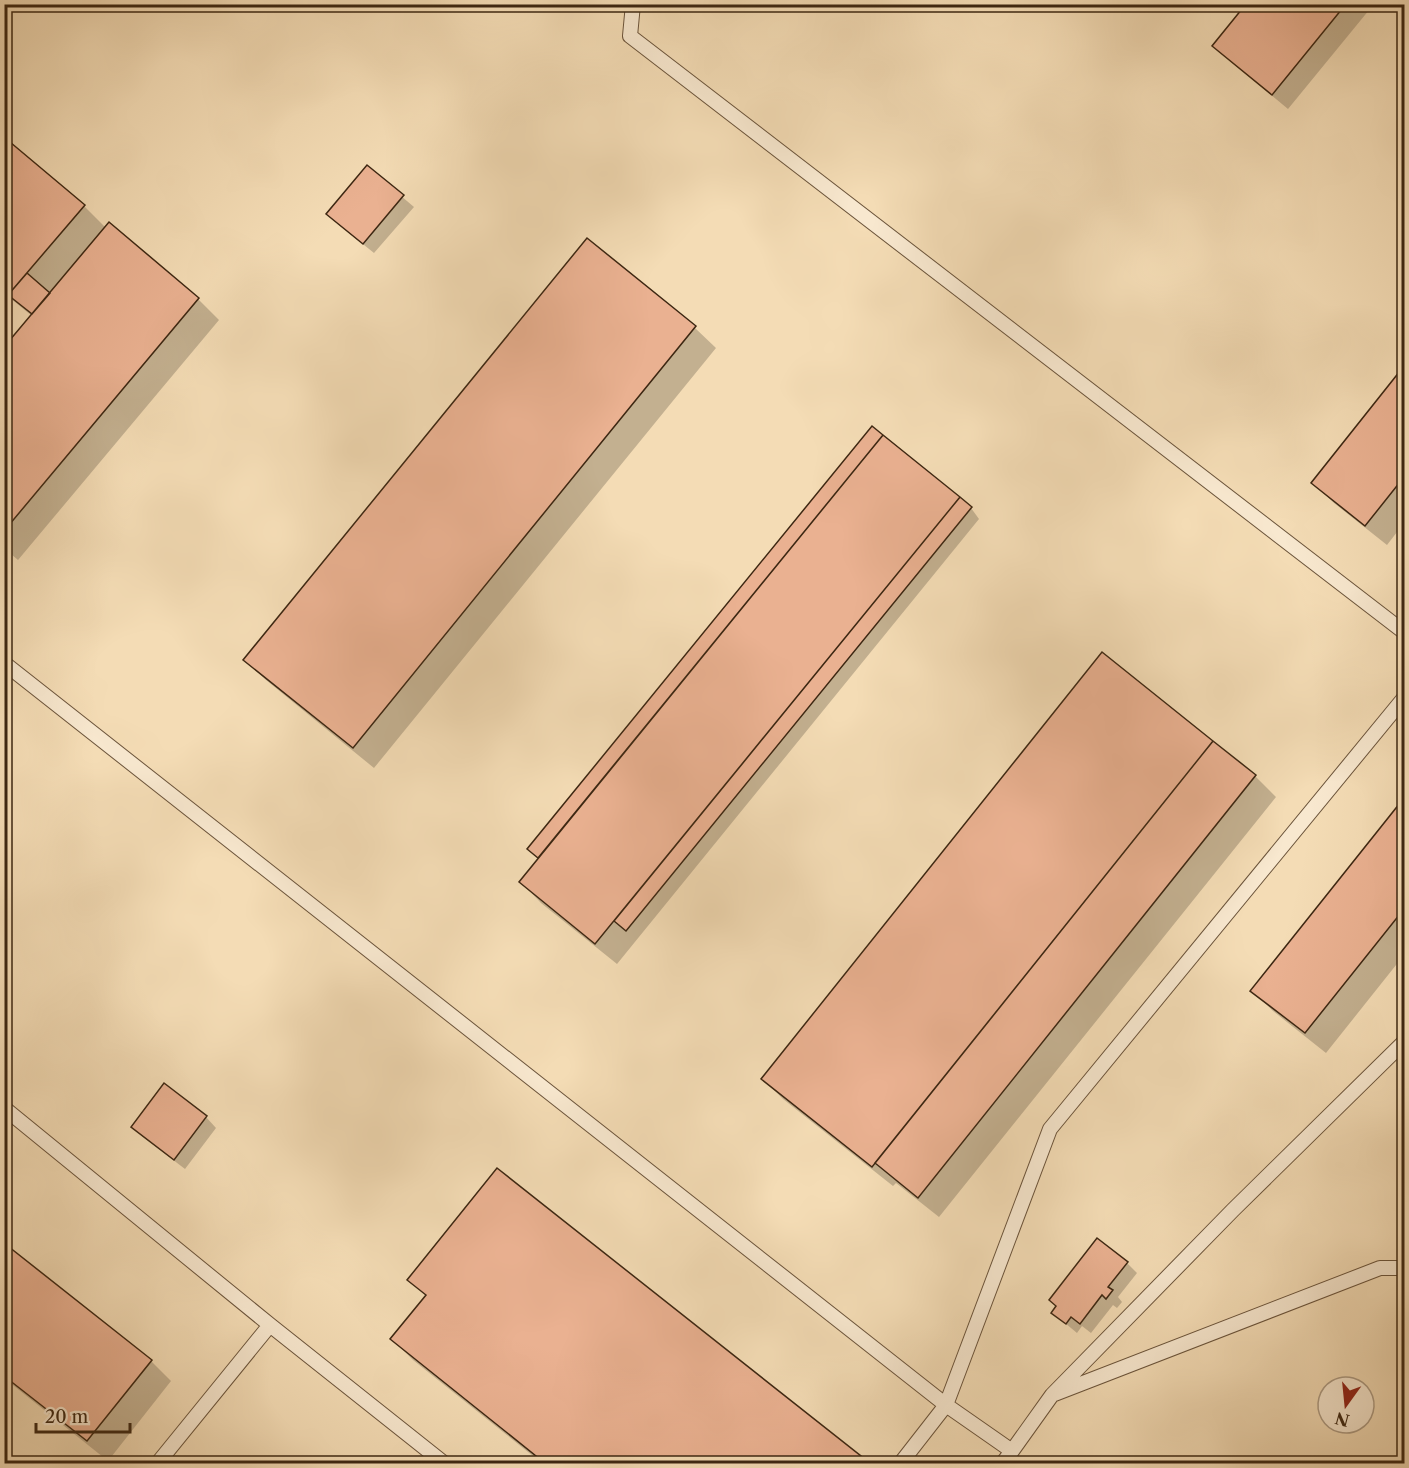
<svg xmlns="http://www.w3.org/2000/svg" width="1409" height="1468" viewBox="0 0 1409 1468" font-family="'Libre Caslon Text',serif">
<rect width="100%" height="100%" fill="#f4dcb5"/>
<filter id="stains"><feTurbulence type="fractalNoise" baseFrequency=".00333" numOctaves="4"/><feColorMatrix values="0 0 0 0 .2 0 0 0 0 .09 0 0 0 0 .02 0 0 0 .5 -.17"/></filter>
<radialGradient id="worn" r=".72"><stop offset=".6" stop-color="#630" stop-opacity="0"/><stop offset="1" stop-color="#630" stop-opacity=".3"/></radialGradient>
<path fill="#0003" d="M 1248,4 L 1374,4 L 1288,109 L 1230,61 L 1214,46 Z
M 4,139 L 84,206 L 106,228 L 109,224 L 198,299 L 219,320 L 18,560 L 4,548 L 4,349 L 32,316 L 4,293 Z
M 367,167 L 414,207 L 374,253 L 338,224 Z
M 587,240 L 695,328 L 716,348 L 374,768 L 266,680 L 245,660 Z
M 1404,368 L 1404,523 L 1387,545 L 1334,503 L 1313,483 Z
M 872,428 L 971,508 L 979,519 L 617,964 L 541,903 L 521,882 L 540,859 L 534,854 Z
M 1102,654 L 1255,776 L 1276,797 L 939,1217 L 896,1183 L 893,1186 L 783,1099 L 763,1079 Z
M 1404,800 L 1404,955 L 1326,1053 L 1273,1011 L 1252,990 Z
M 206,1117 L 216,1128 L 185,1169 L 143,1137 L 133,1127 Z
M 4,1245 L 151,1361 L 171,1381 L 108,1461 L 4,1378 Z
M 1127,1263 L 1137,1273 L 1118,1297 L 1122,1302 L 1117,1308 L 1113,1305 L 1091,1333 L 1082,1326 L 1077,1333 L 1053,1313 Z
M 409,1280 L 865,1461 L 867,1464 L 543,1464 L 413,1360 L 392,1339 L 426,1296 Z"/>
<path fill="#eab191" stroke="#3d2712" stroke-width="1.5" d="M 1246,4 L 1346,4 L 1272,95 L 1212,46 Z
M 4,137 L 85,205 L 8,295 L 4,292 Z
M 367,165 L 404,195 L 363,244 L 326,214 Z
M 109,222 L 199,298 L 4,531 L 4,347 Z
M 587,238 L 696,326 L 353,748 L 243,660 Z
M 27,273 L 50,293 L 32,314 L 8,295 Z
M 1404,366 L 1404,477 L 1365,526 L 1311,483 Z
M 872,426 L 883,435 L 538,858 L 527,849 Z
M 883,435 L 960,497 L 595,944 L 519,882 Z
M 960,497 L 972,507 L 626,931 L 614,921 Z
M 1102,652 L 1213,741 L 872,1167 L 761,1079 Z
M 1213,741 L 1256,775 L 918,1198 L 875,1163 Z
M 1404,798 L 1404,909 L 1305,1033 L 1250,991 Z
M 164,1083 L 207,1116 L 174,1160 L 131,1127 Z
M 497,1168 L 866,1460 L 863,1464 L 546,1464 L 390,1339 L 426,1295 L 407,1280 Z
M 1097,1238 L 1128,1262 L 1108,1287 L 1113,1290 L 1106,1299 L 1102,1295 L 1080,1324 L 1071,1317 L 1066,1324 L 1051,1313 L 1056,1306 L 1049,1300 Z
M 4,1243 L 152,1360 L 87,1441 L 4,1376 Z"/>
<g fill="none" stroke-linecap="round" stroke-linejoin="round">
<defs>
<path id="lane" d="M 633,4 L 630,36 L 1404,632
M 4,663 L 946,1405 L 1012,1451 L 1002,1464
M 4,1108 L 270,1325 L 445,1464
M 1052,1395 L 1233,1210 L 1404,1042
M 1012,1451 L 1052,1395 L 1380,1268 L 1404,1268
M 157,1464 L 270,1325
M 900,1464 L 946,1405 L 1050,1129 L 1404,698"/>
</defs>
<use href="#lane" stroke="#6b543b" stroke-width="16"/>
<use href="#lane" stroke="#f8e8cf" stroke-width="14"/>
</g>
<rect width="1409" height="1468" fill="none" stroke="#f4dcb5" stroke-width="24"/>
<rect x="6" y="6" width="1397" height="1456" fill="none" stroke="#3d2712" stroke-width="3"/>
<rect x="12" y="12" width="1385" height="1444" fill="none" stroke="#3d2712" stroke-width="1.5"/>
<g transform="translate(1346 1405) rotate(195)"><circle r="28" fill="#f8e8cf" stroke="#ad9b83" stroke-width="1.5"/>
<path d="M0-4.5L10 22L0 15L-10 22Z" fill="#8f2418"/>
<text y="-9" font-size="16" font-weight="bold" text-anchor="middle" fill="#3d2712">N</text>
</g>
<path d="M36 1423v9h94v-9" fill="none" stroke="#3d2712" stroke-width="3"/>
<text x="45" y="1423" font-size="18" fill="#3d2712" stroke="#f8e8cf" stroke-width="4.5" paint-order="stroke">20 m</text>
<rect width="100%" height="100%" filter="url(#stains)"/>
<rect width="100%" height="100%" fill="url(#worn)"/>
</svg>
